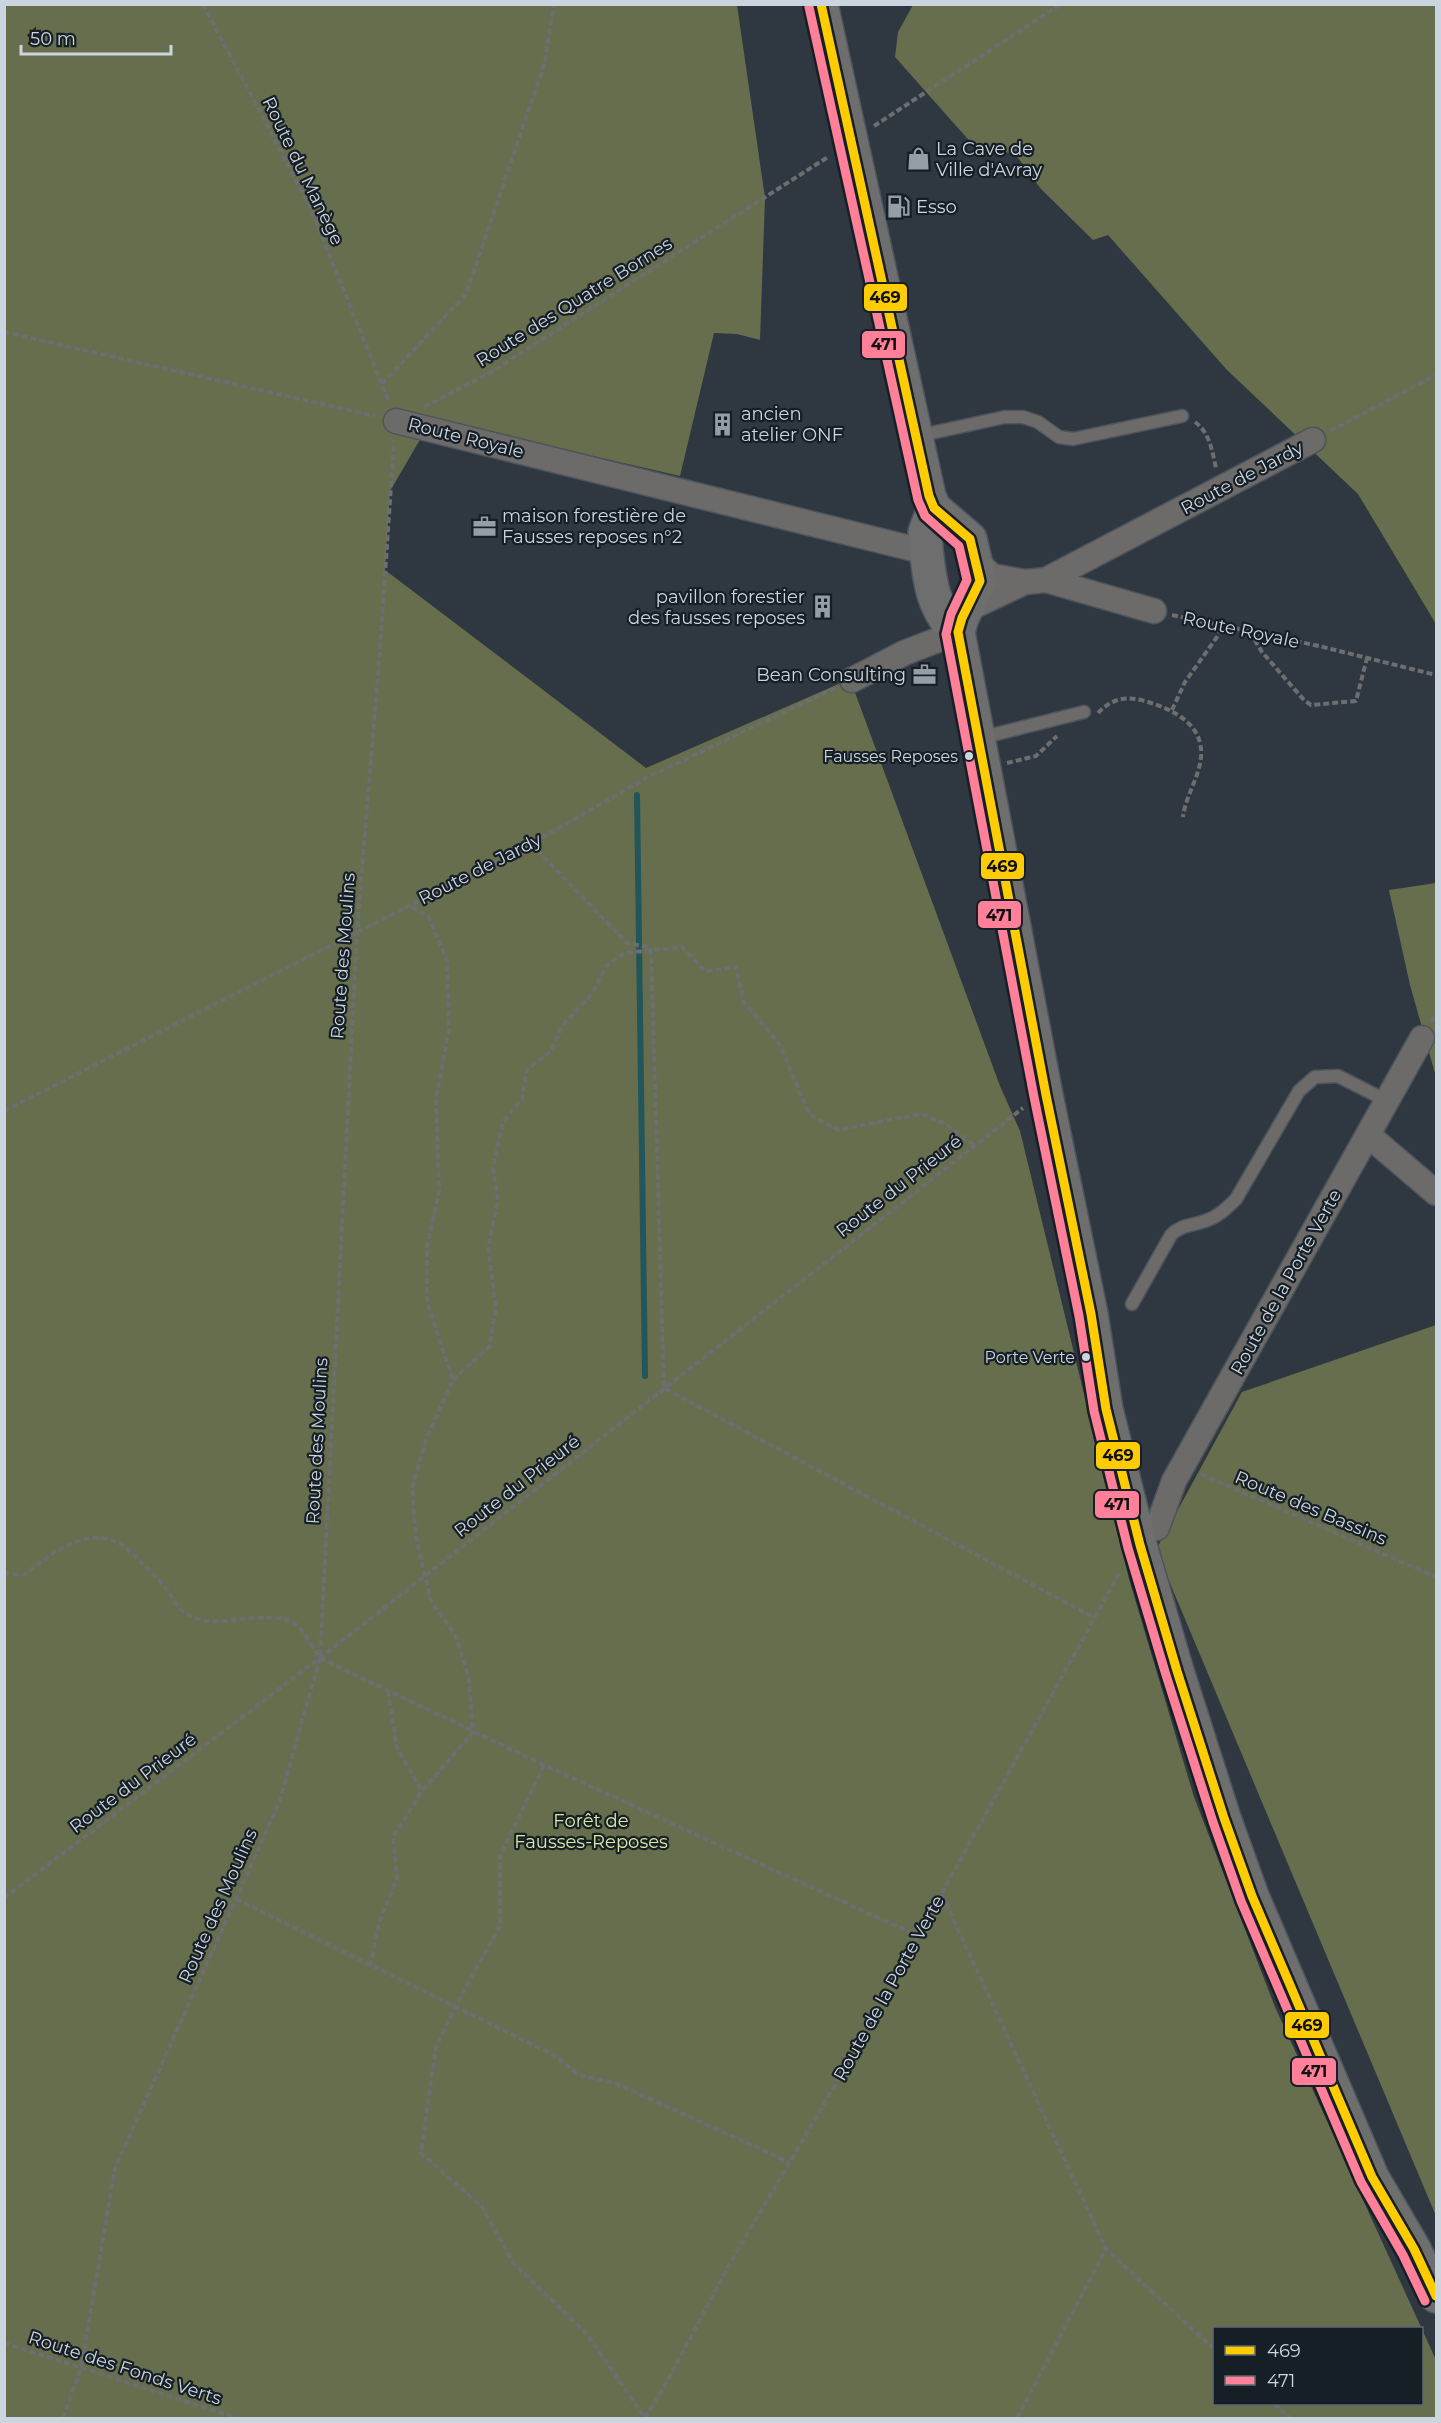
<svg xmlns="http://www.w3.org/2000/svg" width="1441" height="2423" viewBox="0 0 1441 2423" font-family="Montserrat,sans-serif">
<rect width="100%" height="100%" fill="#2f3840"/>
<path fill="#676e4d" fill-rule="evenodd" d="M 5,5 L 737,5 L 765,198 L 760,340 L 737,334 L 714,333 L 680,476 L 432,419 L 390,491 L 385,570 L 646,768 L 850,679 L 1000,1086 L 1020,1131 L 1129,1579 L 1194,1797 L 1275,2007 L 1436,2360 L 1436,2418 L 5,2418 ZM 1214,2328 L 1422,2328 L 1422,2404 L 1214,2404 Z
M 913,5 L 1436,5 L 1436,624 L 1358,494 L 1227,370 L 1108,235 L 1093,240 L 1041,189 L 1015,154 L 974,146 L 895,57 L 898,32 Z
M 1436,883 L 1436,1077 L 1410,985 L 1389,890 Z
M 1436,1325 L 1436,2216 L 1156,1550 L 1242,1392 Z"/>
<g fill="none" stroke-linecap="round" stroke-linejoin="round">
<path stroke="#22565a" stroke-width="6" d="M 637,795 L 645,1376"/>
<defs>
<path id="service" d="M 917,436 L 1005,417 L 1023,417 L 1038,422 L 1059,437 L 1073,439 L 1182,416
M 980,738 L 1084,712
M 1132,1304 L 1171,1235 C 1182,1224 1192,1226 1205,1221 C 1218,1217 1227,1208 1236,1199 L 1299,1091 L 1315,1077 L 1338,1076 L 1387,1101"/>
<path id="minor" d="M 396,421 L 926,552
M 976,561 L 992,576 L 1025,582 L 1046,580 L 1154,611
M 1046,580 L 1313,440
M 968,609 L 1025,582
M 852,680 L 904,653 L 958,632
M 1368,1135 L 1436,1193
M 1157,1528 L 1174,1481 L 1422,1038"/>
<path id="secondary" d="M 821,4 L 929,496 L 934,508 L 970,539 L 980,581 L 962,618 L 958,632 L 1046,1095 L 1091,1314 L 1106,1409 L 1140,1545 L 1177,1671 L 1224,1818 L 1252,1896 L 1372,2177 L 1414,2249 L 1436,2296
M 934,508 L 925,532 L 925,539 C 929,573 930,609 958,632"/>
</defs>
<use href="#service" stroke="#4d545b" stroke-width="15"/>
<use href="#minor" stroke="#4d545b" stroke-width="27"/>
<use href="#secondary" stroke="#4d545b" stroke-width="36"/>
<path stroke="#6c6e6f" stroke-width="4" stroke-dasharray="6 3" stroke-linecap="butt" d="M 203,4 L 310,207 L 389,402
M 874,126 L 1061,4
M 4,332 L 375,416
M 382,384 L 466,294 L 544,65 L 554,4
M 424,407 L 491,372 L 828,157
M 1195,422 C 1210,433 1212,451 1216,468
M 1330,431 L 1436,375
M 1172,615 L 1319,646 L 1436,675
M 1250,632 L 1262,652 L 1304,700 L 1311,705 L 1356,701 L 1367,658
M 1172,710 L 1185,682 L 1217,637 L 1222,626
M 1098,713 C 1112,698 1126,696 1145,701 C 1175,710 1208,726 1200,764 C 1196,782 1185,799 1183,817
M 1007,763 L 1036,756 L 1057,736
M 531,844 L 627,943 L 648,947 L 651,951 L 664,1388 L 1095,1618
M 1431,1022 L 1436,1012
M 4,1111 L 531,844 L 648,777 L 835,688
M 453,1380 L 489,1347 L 496,1309 L 488,1246 L 498,1202 L 493,1168 L 503,1122 L 522,1099 L 527,1070 L 551,1051 L 562,1026 L 592,994 L 606,966 L 625,953 L 682,947 L 705,971 L 736,967 L 744,1002 L 780,1045 L 809,1114 L 838,1130 L 920,1114 L 944,1123 L 974,1145
M 1201,1474 L 1436,1577
M 4,1573 L 24,1575 C 49,1555 84,1526 119,1543 C 127,1547 158,1579 165,1587 C 177,1602 176,1611 196,1618 C 224,1629 269,1607 295,1624 C 303,1629 314,1650 320,1658 L 544,1765 L 918,1936
M 388,1691 L 397,1748 L 422,1791
M 544,1765 L 500,1856 L 500,1926 L 455,2007 L 436,2047 L 421,2153 L 482,2207 L 514,2264 L 587,2334 L 645,2418
M 942,1895 L 1106,2249 L 1214,2349
M 4,1898 L 320,1658 L 1023,1108
M 236,1899 L 554,2055 L 579,2075 L 615,2083 L 789,2162
M 370,1966 L 380,1920 L 397,1878 L 393,1837 L 422,1791 L 473,1732 L 469,1679 L 456,1636 L 431,1601 L 416,1538 L 412,1487 L 427,1437 L 453,1380 L 427,1302 L 427,1248 L 439,1192 L 436,1098 L 449,1029 L 447,961 L 429,917 L 409,906
M 4,2343 L 238,2418
M 1274,2404 L 1290,2418
M 63,2418 L 81,2369 L 115,2168 L 279,1803 L 320,1658 L 357,932 L 380,649 L 394,440
M 645,2418 L 664,2387 L 732,2260 L 841,2075 L 1120,1572
M 1017,2418 L 1106,2249"/>
<use href="#service" stroke="#6d6b6a" stroke-width="12"/>
<use href="#minor" stroke="#6d6b6a" stroke-width="24"/>
<use href="#secondary" stroke="#6e6e6e" stroke-width="33"/>
<defs>
<path id="bus-1" d="M 821,4 L 929,496 L 934,508 L 970,539 L 980,581 L 962,618 L 958,632 L 1046,1095 L 1091,1314 L 1106,1409 L 1140,1545 L 1177,1671 L 1224,1818 L 1252,1896 L 1372,2177 L 1414,2249 L 1436,2296"/>
<path id="bus-2" d="M 809,7 L 918,500 L 925,516 L 959,546 L 967,580 L 951,614 L 946,634 L 1034,1097 L 1079,1316 L 1094,1411 L 1128,1548 L 1166,1675 L 1213,1822 L 1241,1901 L 1361,2182 L 1403,2255 L 1425,2301"/>
</defs>
<use href="#bus-1" stroke="#171f26" stroke-width="14"/>
<use href="#bus-2" stroke="#171f26" stroke-width="14"/>
<use href="#bus-1" stroke="#fecc00" stroke-width="9"/>
<use href="#bus-2" stroke="#ff8098" stroke-width="9"/>
</g>
<defs>
<symbol id="shop-bare" viewBox="-9 -9 18 18"><path d="M-5-2.5h2.3a2.7 3.5 0 0 1 5.4 0H5L5.5 6h-11ZM-1.5-2.5h3a1.5 2.3 0 0 0-3 0Z" fill="#949ea7" stroke="#171f26" stroke-width="2.5" paint-order="stroke"/></symbol>
<symbol id="fuel-bare" viewBox="-9 -9 18 18"><path d="M-5.5-6h7V0h2V4h1.3V-2.5L3-4.5l.8-.8L6-3V5H2.5V1h-1V6h-7ZM-4.2-4.7v3.2H.2V-4.7Z" fill="#949ea7" stroke="#171f26" stroke-width="2.5" paint-order="stroke"/></symbol>
<symbol id="building-bare" viewBox="-9 -9 18 18"><path d="M-4-6H4V6H1V3H-1V6H-4ZM-2.5-4.3h1.7v1.8h-1.7ZM.8-4.3h1.7v1.8H.8ZM-2.5-1h1.7V.8h-1.7ZM.8-1h1.7V.8H.8Z" fill="#949ea7" stroke="#171f26" stroke-width="2.5" paint-order="stroke"/></symbol>
<symbol id="office-bare" viewBox="-9 -9 18 18"><path d="M-6-3h4V-5.5h4V-3h4V5H-6ZM-1-4.5V-3h2v-1.5ZM-6 0V1H6V0Z" fill="#949ea7" stroke="#171f26" stroke-width="2.5" paint-order="stroke"/></symbol>
</defs>
<g fill-rule="evenodd">
<use href="#shop-bare" x="902" y="142" width="33" height="33"/>
<use href="#fuel-bare" x="882" y="190" width="33" height="33"/>
<use href="#building-bare" x="706" y="408" width="33" height="33"/>
<use href="#office-bare" x="468" y="510" width="33" height="33"/>
<use href="#building-bare" x="806" y="590" width="33" height="33"/>
<use href="#office-bare" x="908" y="658" width="33" height="33"/>
</g>
<g fill="#cbd5df" stroke="#171f26" stroke-width="2">
<circle cx="969" cy="756" r="5"/>
<circle cx="1086" cy="1357" r="5"/>
</g>
<g text-anchor="middle" dominant-baseline="central" stroke-width="4.5" stroke-linejoin="round" paint-order="stroke">
<g font-size="16" fill="#cbd5df" stroke="#171f26" text-anchor="end">
<text x="958" y="756">Fausses Reposes</text>
<text x="1075" y="1357">Porte Verte</text>
</g>
<g font-size="18" fill="#cbd5df" stroke="#171f26" text-anchor="start">
<text x="936" y="149">La Cave de<tspan x="936" dy="21">Ville d'Avray</tspan></text>
<text x="916" y="207">Esso</text>
<text x="741" y="414">ancien<tspan x="741" dy="21">atelier ONF</tspan></text>
<text x="502" y="516">maison forestière de<tspan x="502" dy="21">Fausses reposes n°2</tspan></text>
<text x="805" y="597" text-anchor="end">pavillon forestier<tspan x="805" dy="21">des fausses reposes</tspan></text>
<text x="906" y="675" text-anchor="end">Bean Consulting</text>
</g>
<g font-size="18" fill="#cbd5df" stroke="#171f26">
<text transform="translate(303 171) rotate(64)">Route du Manège</text>
<text transform="translate(574 302) rotate(-32)">Route des Quatre Bornes</text>
<text transform="translate(466 438) rotate(14)">Route Royale</text>
<text transform="translate(1242 478) rotate(-28)">Route de Jardy</text>
<text transform="translate(1241 630) rotate(12)">Route Royale</text>
<text transform="translate(480 869) rotate(-27)">Route de Jardy</text>
<text transform="translate(343 956) rotate(-86)">Route des Moulins</text>
<text transform="translate(899 1186) rotate(-38)">Route du Prieuré</text>
<text transform="translate(1286 1282) rotate(-61)">Route de la Porte Verte</text>
<text transform="translate(317 1441) rotate(-87)">Route des Moulins</text>
<text transform="translate(517 1486) rotate(-38)">Route du Prieuré</text>
<text transform="translate(1311 1508) rotate(23)">Route des Bassins</text>
<text transform="translate(133 1783) rotate(-37)">Route du Prieuré</text>
<text transform="translate(218 1906) rotate(-66)">Route des Moulins</text>
<text transform="translate(889 1988) rotate(-61)">Route de la Porte Verte</text>
<text transform="translate(125 2368) rotate(18)">Route des Fonds Verts</text>
</g>
<g font-size="18" fill="#dce8a4" stroke="#171f26">
<text x="591" y="1821">Forêt de<tspan x="591" dy="21">Fausses-Reposes</tspan></text>
</g>
</g>
<g stroke="#171f26" stroke-width="2">
<rect x="863" y="283" width="45" height="29" rx="6" fill="#fecc00"/>
<rect x="861" y="330" width="45" height="29" rx="6" fill="#ff8098"/>
<rect x="980" y="852" width="45" height="28" rx="6" fill="#fecc00"/>
<rect x="977" y="900" width="45" height="29" rx="6" fill="#ff8098"/>
<rect x="1095" y="1441" width="46" height="29" rx="6" fill="#fecc00"/>
<rect x="1094" y="1490" width="46" height="29" rx="6" fill="#ff8098"/>
<rect x="1284" y="2011" width="46" height="28" rx="6" fill="#fecc00"/>
<rect x="1291" y="2057" width="46" height="29" rx="6" fill="#ff8098"/>
</g>
<g font-size="16" text-anchor="middle" font-weight="bold" fill="#111">
<text x="885" y="303">469</text>
<text x="884" y="350">471</text>
<text x="1002" y="872">469</text>
<text x="999" y="921">471</text>
<text x="1118" y="1461">469</text>
<text x="1117" y="1510">471</text>
<text x="1307" y="2031">469</text>
<text x="1314" y="2077">471</text>
</g>
<rect width="1441" height="2423" fill="none" stroke="#cbd5df" stroke-width="12"/>
<rect x="1213" y="2327" width="210" height="78" fill="#171f26" stroke="#5f6870" stroke-width="1.5"/>
<rect x="1225" y="2346" width="30" height="9" fill="#fecc00" stroke="#5f6870" stroke-width="1.5"/>
<text x="1267" y="2357" font-size="18" fill="#cbd5df">469</text>
<rect x="1225" y="2376" width="30" height="9" fill="#ff8098" stroke="#5f6870" stroke-width="1.5"/>
<text x="1267" y="2387" font-size="18" fill="#cbd5df">471</text>
<path d="M21 45v9h150v-9" fill="none" stroke="#cbd5df" stroke-width="3"/>
<text x="30" y="45" font-size="18" fill="#cbd5df" stroke="#171f26" stroke-width="4.5" paint-order="stroke">50 m</text>
</svg>
